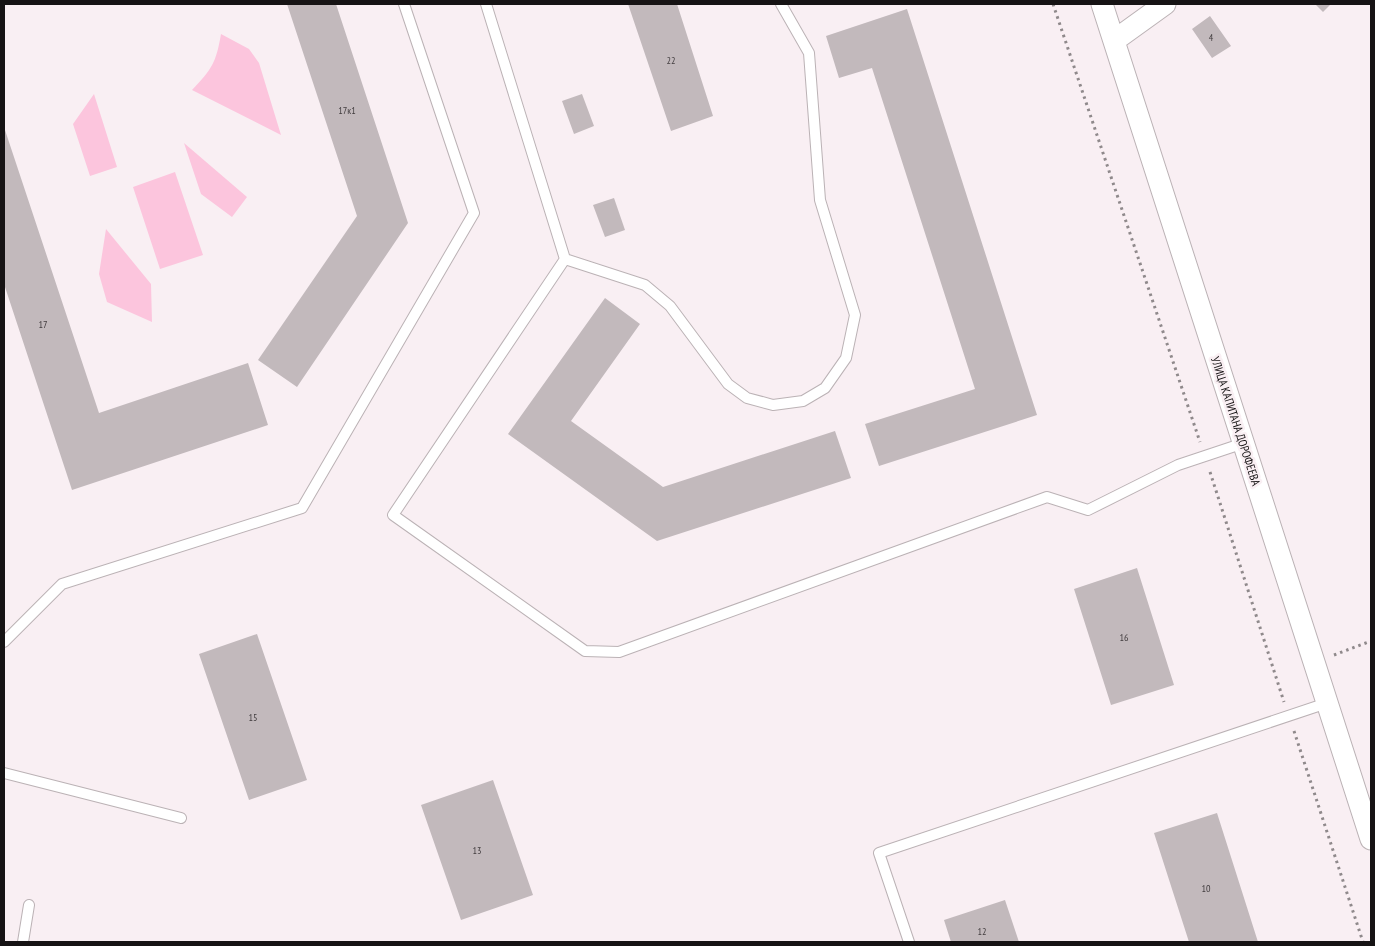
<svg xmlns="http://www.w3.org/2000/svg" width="1375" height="946" viewBox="0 0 1375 946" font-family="'PT Sans Narrow',sans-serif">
<rect width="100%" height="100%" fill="#f9eff3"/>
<path fill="#fcc5dd" d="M 221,34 L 249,49 L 259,63 L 281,135 L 192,90 C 212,69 216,63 221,34 Z
M 94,94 L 117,167 L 90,176 L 73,124 Z
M 184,143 L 247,197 L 232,217 L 201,194 Z
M 175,172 L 203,255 L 160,269 L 133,187 Z
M 106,229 L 151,284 L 152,322 L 107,302 L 99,274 Z"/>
<path fill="#c2b9bc" d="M 287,4 L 336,4 L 408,223 L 297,387 L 258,360 L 357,216 Z
M 628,4 L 677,4 L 713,116 L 671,131 Z
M 1315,4 L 1331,4 L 1323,12 Z
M 907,9 L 1037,415 L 879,466 L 865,424 L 975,389 L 872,68 L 839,78 L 826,36 Z
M 1210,16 L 1231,46 L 1212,58 L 1192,29 Z
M 582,94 L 594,126 L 574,134 L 562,101 Z
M 4,127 L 99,413 L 248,363 L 268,425 L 72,490 L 4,284 Z
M 614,198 L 625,230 L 605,237 L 593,205 Z
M 605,298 L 640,324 L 571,421 L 663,487 L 835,431 L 851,478 L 657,541 L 508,434 Z
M 1137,568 L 1174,685 L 1111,705 L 1074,589 Z
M 257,634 L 307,780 L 249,800 L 199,654 Z
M 493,780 L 533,895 L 461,920 L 421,805 Z
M 1217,813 L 1258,942 L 1189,942 L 1154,833 Z
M 1005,900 L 1019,942 L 951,942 L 944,920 Z"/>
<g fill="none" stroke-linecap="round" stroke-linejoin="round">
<defs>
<path id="lane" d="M 486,4 L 565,259 L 393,515 L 585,651 L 619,652 L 1047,497 L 1088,510 L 1178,465 L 1244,443
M 565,259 L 645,285 L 670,306 L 728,384 L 747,398 L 773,405 L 803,401 L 825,388 L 846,358 L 855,315 L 820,200 L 809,53 L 781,4
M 4,642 L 62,584 L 302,508 L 474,213 L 404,4
M 4,773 L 181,818
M 23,942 L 29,905
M 909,942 L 879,853 L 1327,703"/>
<path id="street" d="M 1102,4 L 1371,839
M 1115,40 L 1165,4"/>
</defs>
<use href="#lane" stroke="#bbb2b5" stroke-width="12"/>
<use href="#street" stroke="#bbb2b5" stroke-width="23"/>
<path stroke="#8f898b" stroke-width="3" stroke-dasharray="2.5 4" stroke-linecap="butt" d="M 1053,4 L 1200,442
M 1210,472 L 1284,702
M 1334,655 L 1371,641
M 1294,731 L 1363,942"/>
<use href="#lane" stroke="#fff" stroke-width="10"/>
<use href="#street" stroke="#fff" stroke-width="21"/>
</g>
<g text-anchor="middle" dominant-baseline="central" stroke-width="5" stroke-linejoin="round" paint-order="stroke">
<g font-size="10" fill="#413c3e">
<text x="1211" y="37">4</text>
<text x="671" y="60">22</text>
<text x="347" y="110">17к1</text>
<text x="43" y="324">17</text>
<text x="1124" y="637">16</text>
<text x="253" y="717">15</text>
<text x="477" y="850">13</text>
<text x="1206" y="888">10</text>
<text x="982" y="931">12</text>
</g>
<g font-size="12" fill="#161314" stroke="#f9eff3">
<text transform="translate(1236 421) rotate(72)">УЛИЦА КАПИТАНА ДОРОФЕЕВА</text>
</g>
</g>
<rect width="1375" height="946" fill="none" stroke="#161314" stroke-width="10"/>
</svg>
